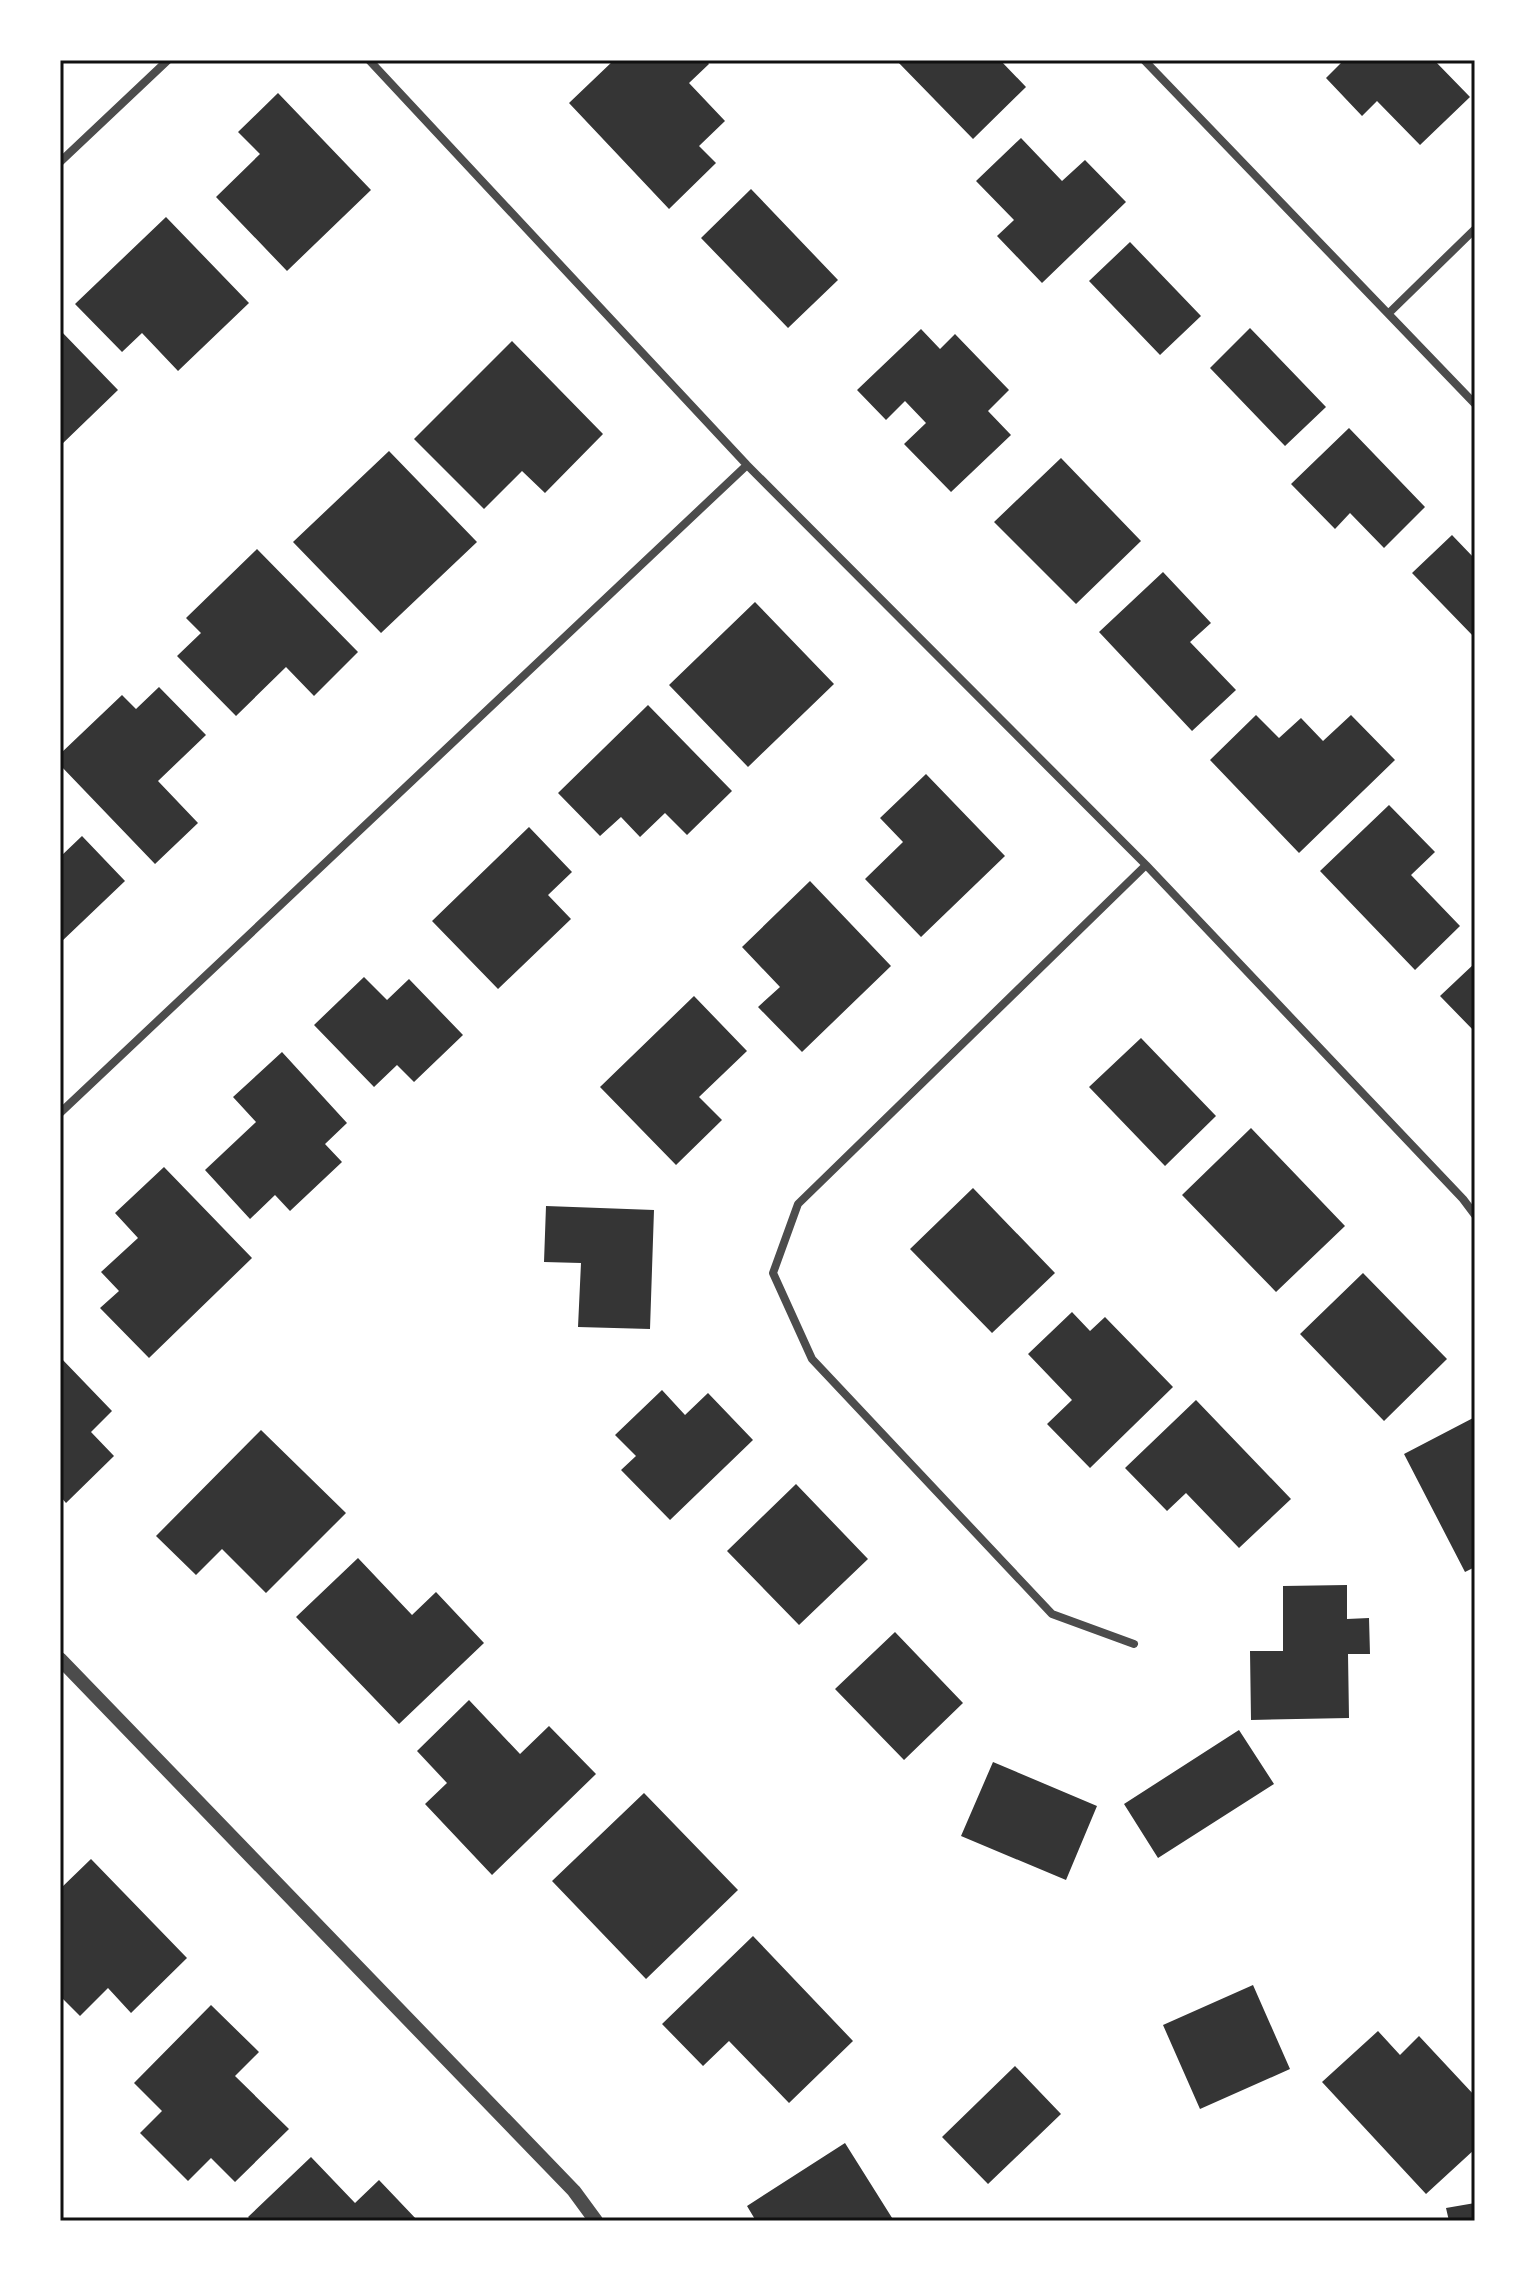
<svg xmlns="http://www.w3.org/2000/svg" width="1535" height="2281" viewBox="0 0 1535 2281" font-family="Signika,sans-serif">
<rect width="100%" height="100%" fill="#fff"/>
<path fill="#353535" d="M 614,60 L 706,60 L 709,64 L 689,83 L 725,121 L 699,146 L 716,163 L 669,209 L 569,103 Z
M 896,60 L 1000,60 L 1026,87 L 973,139 Z
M 1344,60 L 1434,60 L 1470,97 L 1420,145 L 1377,101 L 1362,116 L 1326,78 Z
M 278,93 L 371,190 L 287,271 L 216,197 L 260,154 L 238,132 Z
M 1021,138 L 1062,181 L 1085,160 L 1126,202 L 1042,283 L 997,236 L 1014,220 L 976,181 Z
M 751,189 L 838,280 L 788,328 L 701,238 Z
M 166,217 L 249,303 L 178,371 L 142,333 L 122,352 L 75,304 Z
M 1130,242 L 1201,316 L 1160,355 L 1089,281 Z
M 1250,328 L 1326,407 L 1285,446 L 1210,368 Z
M 921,329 L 940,349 L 955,334 L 1009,390 L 988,411 L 1011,435 L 951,492 L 904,444 L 926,423 L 905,401 L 886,420 L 857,390 Z
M 60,330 L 118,390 L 60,446 Z
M 512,341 L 603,434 L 545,493 L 522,471 L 484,509 L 414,439 Z
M 1349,428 L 1425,507 L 1384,548 L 1350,513 L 1335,529 L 1291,484 Z
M 389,451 L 477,542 L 381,633 L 293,542 Z
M 1061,458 L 1141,541 L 1076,604 L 994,522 Z
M 1452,535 L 1475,559 L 1475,638 L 1412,573 Z
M 257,549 L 358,652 L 314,696 L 286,667 L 236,716 L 177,656 L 201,633 L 186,618 Z
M 1163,572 L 1211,623 L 1190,642 L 1236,690 L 1192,731 L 1099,632 Z
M 755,602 L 834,684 L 748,767 L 669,685 Z
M 159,687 L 206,735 L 158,781 L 198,823 L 155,864 L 60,765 L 60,754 L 122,695 L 136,709 Z
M 648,705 L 732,791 L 687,835 L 665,813 L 640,837 L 621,817 L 600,836 L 558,793 Z
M 1256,715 L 1279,738 L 1301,718 L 1323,741 L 1351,715 L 1395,760 L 1299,853 L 1210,760 Z
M 926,774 L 1005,856 L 921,937 L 865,879 L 903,842 L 880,818 Z
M 1389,805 L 1435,852 L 1411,875 L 1460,926 L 1415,970 L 1320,871 Z
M 529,827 L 572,872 L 548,895 L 571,919 L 498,989 L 432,921 Z
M 82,836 L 125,881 L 60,943 L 60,857 Z
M 810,881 L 891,966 L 802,1052 L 758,1007 L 780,987 L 742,947 Z
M 1475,963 L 1475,1032 L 1440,996 Z
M 364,977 L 387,1000 L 409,979 L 463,1035 L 414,1082 L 397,1065 L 374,1087 L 314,1025 Z
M 694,996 L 747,1051 L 699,1097 L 722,1120 L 676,1165 L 600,1087 Z
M 1141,1038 L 1216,1116 L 1165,1166 L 1089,1087 Z
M 282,1052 L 347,1123 L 325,1144 L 342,1162 L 290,1211 L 275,1195 L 250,1219 L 205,1170 L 256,1122 L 233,1097 Z
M 1251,1128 L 1345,1226 L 1276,1292 L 1182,1195 Z
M 164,1167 L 252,1258 L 149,1358 L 100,1308 L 119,1291 L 101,1272 L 138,1238 L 115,1213 Z
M 973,1188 L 1055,1273 L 992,1333 L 910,1249 Z
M 546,1206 L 654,1210 L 650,1329 L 578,1327 L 581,1263 L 544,1262 Z
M 1363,1273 L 1447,1359 L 1384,1421 L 1300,1334 Z
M 1072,1312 L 1090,1331 L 1105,1317 L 1173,1387 L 1090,1468 L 1047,1424 L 1072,1400 L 1028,1354 Z
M 60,1357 L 112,1411 L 91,1432 L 114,1456 L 66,1503 L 60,1496 Z
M 662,1390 L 685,1415 L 708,1393 L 753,1440 L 670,1520 L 621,1470 L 636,1456 L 615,1435 Z
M 1196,1400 L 1291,1499 L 1239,1548 L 1186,1493 L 1167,1511 L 1125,1468 Z
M 1475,1417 L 1475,1567 L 1465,1572 L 1404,1454 Z
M 261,1430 L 346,1513 L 266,1593 L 222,1549 L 196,1575 L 156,1536 Z
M 796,1484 L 868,1559 L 799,1625 L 727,1551 Z
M 358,1558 L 412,1615 L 436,1592 L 484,1643 L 399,1724 L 296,1617 Z
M 1347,1585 L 1347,1619 L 1369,1618 L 1370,1654 L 1348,1654 L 1349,1718 L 1251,1720 L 1250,1651 L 1283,1651 L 1283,1586 Z
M 895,1632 L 963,1703 L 904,1760 L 835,1689 Z
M 469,1700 L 520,1754 L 549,1726 L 596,1774 L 492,1875 L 425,1804 L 447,1783 L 417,1751 Z
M 1239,1730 L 1274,1784 L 1158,1858 L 1124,1804 Z
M 993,1762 L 1097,1806 L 1066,1880 L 961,1836 Z
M 644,1793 L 738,1890 L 646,1979 L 552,1881 Z
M 91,1859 L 187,1958 L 131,2013 L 108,1988 L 80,2016 L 60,1996 L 60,1889 Z
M 753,1936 L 853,2041 L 789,2103 L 729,2041 L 703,2066 L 662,2024 Z
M 1253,1985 L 1290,2069 L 1200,2109 L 1163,2025 Z
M 211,2005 L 259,2052 L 235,2076 L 289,2129 L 235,2182 L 211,2158 L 188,2181 L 140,2133 L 162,2111 L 134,2083 Z
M 1378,2031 L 1400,2055 L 1419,2036 L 1475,2096 L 1475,2149 L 1426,2194 L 1322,2082 Z
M 1015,2066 L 1061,2114 L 988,2184 L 942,2137 Z
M 845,2143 L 894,2221 L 756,2221 L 747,2206 Z
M 311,2157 L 355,2203 L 379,2180 L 418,2221 L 252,2221 L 248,2217 Z
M 1475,2203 L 1475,2221 L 1449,2221 L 1446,2208 Z"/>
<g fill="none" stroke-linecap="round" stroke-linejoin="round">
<path stroke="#4c4c4c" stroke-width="8" d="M 369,60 L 747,465 L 1146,865 L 1463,1199 L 1475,1215
M 1144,60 L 1475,404
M 60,162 L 168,60
M 1389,313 L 1475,229
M 60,1113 L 747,465
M 1134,1644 L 1052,1614 L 812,1359 L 773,1273 L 798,1204 L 1146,865"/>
<path stroke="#4c4c4c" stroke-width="14" d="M 60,1659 L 574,2191 L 596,2221"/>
</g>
<rect width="1535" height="2281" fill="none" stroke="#ffffff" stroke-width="124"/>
<rect x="62" y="62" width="1411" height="2157" fill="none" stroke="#111" stroke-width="3"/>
</svg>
